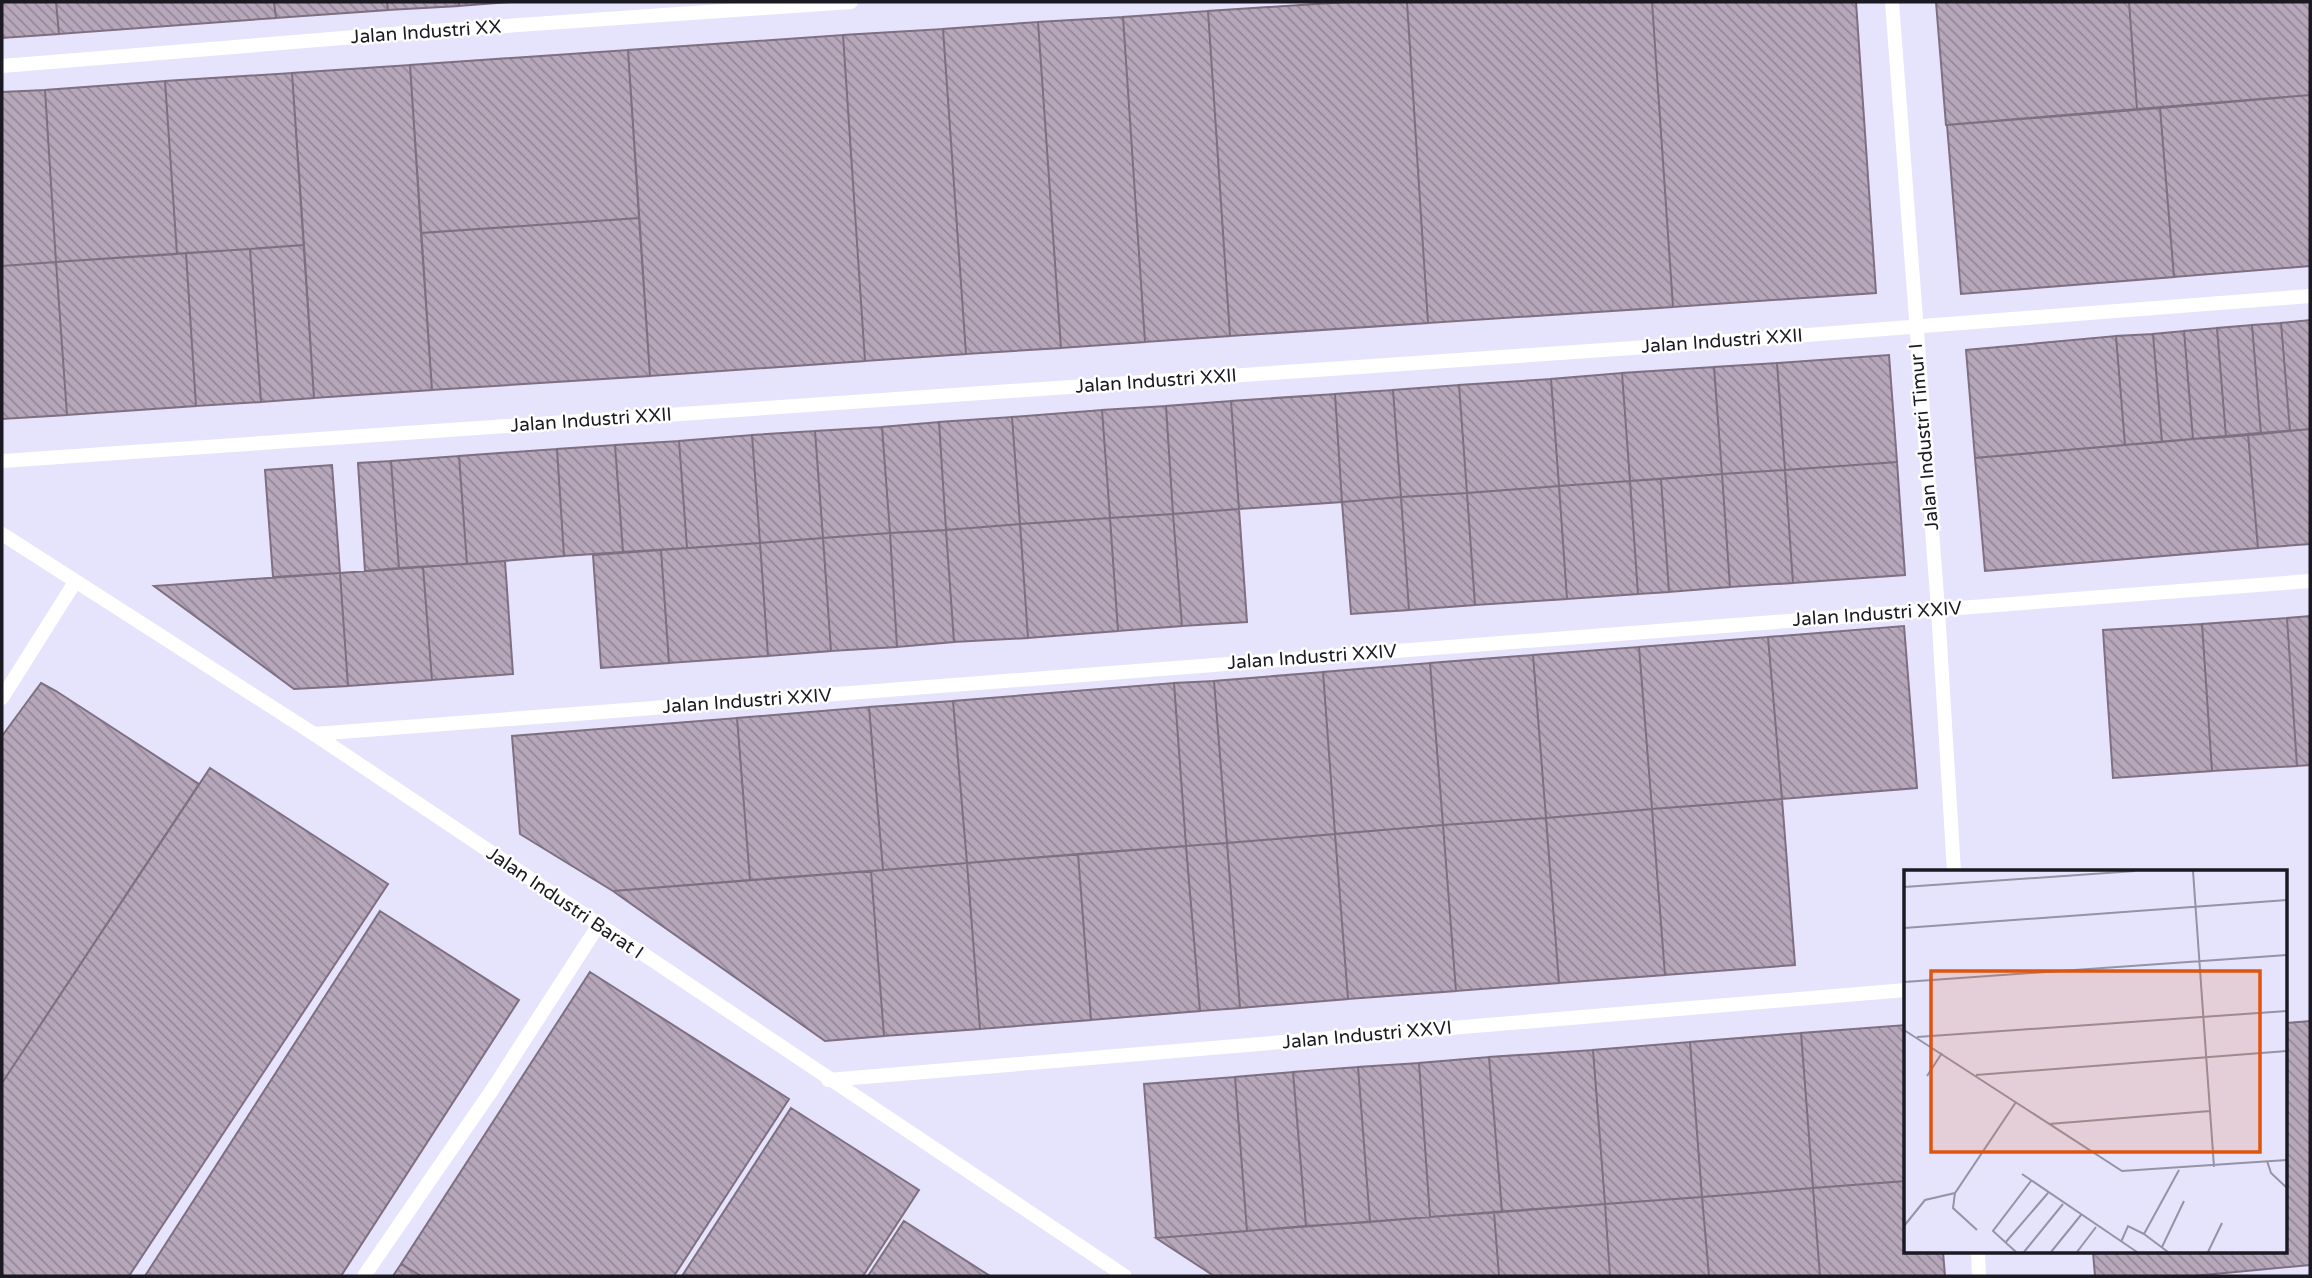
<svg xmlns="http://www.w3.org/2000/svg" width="2312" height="1278" viewBox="0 0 2312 1278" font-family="'Varela Round',sans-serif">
<defs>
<pattern id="building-back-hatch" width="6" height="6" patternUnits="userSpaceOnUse" patternTransform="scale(1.75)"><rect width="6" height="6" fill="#b7a7ba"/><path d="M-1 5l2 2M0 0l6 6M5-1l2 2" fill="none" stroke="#948797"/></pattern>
</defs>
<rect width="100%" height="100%" fill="#e6e3fc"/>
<path fill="url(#building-back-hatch)" stroke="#7e6f81" stroke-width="2" d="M 2,2 L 56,2 L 59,34 L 2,38 Z
M 56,2 L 274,2 L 276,18 L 59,34 Z
M 274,2 L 387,2 L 388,10 L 276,18 Z
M 387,2 L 459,2 L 459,6 L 388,10 Z
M 459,2 L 510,2 L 459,6 Z
M 1347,2 L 1407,2 L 1428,323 L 1230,336 L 1208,11 Z
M 1407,2 L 1652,2 L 1673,307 L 1428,323 Z
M 1652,2 L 1856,2 L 1876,293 L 1673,307 Z
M 1936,2 L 2129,2 L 2137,109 L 1946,125 Z
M 2129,2 L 2310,2 L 2310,95 L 2137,109 Z
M 1208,11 L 1230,336 L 1145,342 L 1123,17 Z
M 1123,17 L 1145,342 L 1061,348 L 1038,22 Z
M 1038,22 L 1061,348 L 966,354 L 943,29 Z
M 943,29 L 966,354 L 865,361 L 843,35 Z
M 843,35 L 865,361 L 650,376 L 628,50 Z
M 628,50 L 639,218 L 421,233 L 410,65 Z
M 410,65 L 432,390 L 314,398 L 292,73 Z
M 292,73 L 304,245 L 177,254 L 165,81 Z
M 165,81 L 177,254 L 56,262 L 45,90 Z
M 45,90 L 56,262 L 2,266 L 2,92 Z
M 2310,95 L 2310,266 L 2174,277 L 2160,108 Z
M 2160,108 L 2174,277 L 1961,294 L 1947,125 Z
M 639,218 L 650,376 L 432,390 L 421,233 Z
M 304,245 L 314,398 L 261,402 L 250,249 Z
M 250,249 L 261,402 L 196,406 L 186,253 Z
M 186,253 L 196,406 L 67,415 L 56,262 Z
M 56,262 L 67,415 L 2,419 L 2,266 Z
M 2310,320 L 2310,429 L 2290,431 L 2281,323 Z
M 2281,323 L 2290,431 L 2261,434 L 2252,325 Z
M 2252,325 L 2261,434 L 2226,437 L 2217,328 Z
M 2217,328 L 2226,437 L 2193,439 L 2184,331 Z
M 2184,331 L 2193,439 L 2162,442 L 2153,334 Z
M 2153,334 L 2162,442 L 2125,445 L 2116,336 Z
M 2116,336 L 2125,445 L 1975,458 L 1966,350 Z
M 1889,355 L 1897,462 L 1785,470 L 1777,363 Z
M 1777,363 L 1785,470 L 1722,474 L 1714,367 Z
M 1714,367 L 1722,474 L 1630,481 L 1622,373 Z
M 1622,373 L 1630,481 L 1559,486 L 1551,379 Z
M 1551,379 L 1559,486 L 1467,493 L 1459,385 Z
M 1459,385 L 1467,493 L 1401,497 L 1393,390 Z
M 1393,390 L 1401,497 L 1342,502 L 1335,394 Z
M 1335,394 L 1342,502 L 1239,509 L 1231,401 Z
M 1231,401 L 1239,509 L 1173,514 L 1166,406 Z
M 1166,406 L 1173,514 L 1110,518 L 1102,410 Z
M 1102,410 L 1110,518 L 1020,524 L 1012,417 Z
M 1012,417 L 1020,524 L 946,530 L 939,422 Z
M 939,422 L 946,530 L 890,533 L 882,427 Z
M 882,427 L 890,533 L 823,538 L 815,431 Z
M 2310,429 L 2310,544 L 2258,548 L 2248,434 Z
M 815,431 L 823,538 L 760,543 L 752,435 Z
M 2248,434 L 2258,548 L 1985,571 L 1975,458 Z
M 752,435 L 760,543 L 687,548 L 679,441 Z
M 679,441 L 687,548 L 623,552 L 615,445 Z
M 615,445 L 623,552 L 564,556 L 557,449 Z
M 557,449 L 564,556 L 467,564 L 459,456 Z
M 459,456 L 467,564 L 399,568 L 391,461 Z
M 391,461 L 399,568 L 365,571 L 358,463 Z
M 1897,462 L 1905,575 L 1793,583 L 1785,470 Z
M 332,465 L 340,573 L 273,577 L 265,470 Z
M 1785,470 L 1793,583 L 1730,587 L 1722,474 Z
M 1722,474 L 1730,587 L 1669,592 L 1661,479 Z
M 1661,479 L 1669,592 L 1638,594 L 1630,481 Z
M 1630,481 L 1638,594 L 1567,599 L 1559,486 Z
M 1559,486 L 1567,599 L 1475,605 L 1467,493 Z
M 1467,493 L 1475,605 L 1409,610 L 1401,497 Z
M 1401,497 L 1409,610 L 1351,614 L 1342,502 Z
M 1239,509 L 1247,622 L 1182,626 L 1173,514 Z
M 1173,514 L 1182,626 L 1118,631 L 1110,518 Z
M 1110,518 L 1118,631 L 1028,638 L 1020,524 Z
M 1020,524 L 1028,638 L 954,642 L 946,530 Z
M 946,530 L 954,642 L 897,647 L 890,533 Z
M 890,533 L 897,647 L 831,651 L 823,538 Z
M 823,538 L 831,651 L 768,656 L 760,543 Z
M 760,543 L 768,656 L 669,663 L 661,550 Z
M 661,550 L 669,663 L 601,668 L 593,555 Z
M 505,561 L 513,674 L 432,680 L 423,567 Z
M 423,567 L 432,680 L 348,686 L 340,573 Z
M 340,573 L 348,686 L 294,689 L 154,586 Z
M 2310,616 L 2310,765 L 2297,766 L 2287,618 Z
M 2287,618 L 2297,766 L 2212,771 L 2202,624 Z
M 2202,624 L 2212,771 L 2113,778 L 2103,630 Z
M 1904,626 L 1917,788 L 1782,799 L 1768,637 Z
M 1768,637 L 1782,799 L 1652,809 L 1639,647 Z
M 1639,647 L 1652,809 L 1546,818 L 1533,655 Z
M 1533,655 L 1546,818 L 1443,825 L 1430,663 Z
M 1430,663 L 1443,825 L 1335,834 L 1323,672 Z
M 1323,672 L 1335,834 L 1227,843 L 1214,681 Z
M 1214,681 L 1227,843 L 1186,846 L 1174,683 Z
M 41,683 L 56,691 L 199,784 L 2,1083 L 2,736 Z
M 1174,683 L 1186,846 L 967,863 L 953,701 Z
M 953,701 L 967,863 L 883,870 L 869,707 Z
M 869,707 L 883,870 L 750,880 L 737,718 Z
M 737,718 L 750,880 L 613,891 L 520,834 L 512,736 Z
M 210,768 L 388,884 L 129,1276 L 2,1276 L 2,1083 Z
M 1782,799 L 1795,965 L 1665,975 L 1652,809 Z
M 1652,809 L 1665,975 L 1559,983 L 1546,818 Z
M 1546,818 L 1559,983 L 1456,991 L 1443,825 Z
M 1443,825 L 1456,991 L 1348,999 L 1335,834 Z
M 1335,834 L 1348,999 L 1240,1008 L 1227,843 Z
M 1227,843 L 1240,1008 L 1200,1011 L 1186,846 Z
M 1186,846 L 1200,1011 L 1091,1020 L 1078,854 Z
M 1078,854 L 1091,1020 L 980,1029 L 967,863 Z
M 967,863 L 980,1029 L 884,1036 L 871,871 Z
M 871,871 L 884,1036 L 825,1041 L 613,891 Z
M 380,911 L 519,1000 L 341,1276 L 145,1276 Z
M 590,972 L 789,1099 L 674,1276 L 421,1276 L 401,1264 Z
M 2310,1021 L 2310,1265 L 2193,1276 L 2095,1276 L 2093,1252 L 2286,1252 L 2286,1023 Z
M 1906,1025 L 1906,1181 L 1813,1188 L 1801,1033 Z
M 1801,1033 L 1813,1188 L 1702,1197 L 1690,1042 Z
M 1690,1042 L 1702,1197 L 1605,1204 L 1593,1050 Z
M 1593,1050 L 1605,1204 L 1502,1212 L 1489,1057 Z
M 1489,1057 L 1502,1212 L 1430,1217 L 1419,1063 Z
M 1419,1063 L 1430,1217 L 1370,1222 L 1358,1067 Z
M 1358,1067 L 1370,1222 L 1306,1226 L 1293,1072 Z
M 1293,1072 L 1306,1226 L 1247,1231 L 1235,1077 Z
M 1235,1077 L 1247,1231 L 1156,1238 L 1144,1084 Z
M 791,1108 L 919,1190 L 863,1276 L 682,1276 Z
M 1906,1181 L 1906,1252 L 1943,1252 L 1945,1276 L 1820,1276 L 1813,1188 Z
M 1813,1188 L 1820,1276 L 1709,1276 L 1702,1197 Z
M 1702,1197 L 1709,1276 L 1610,1276 L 1605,1204 Z
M 1605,1204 L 1610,1276 L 1499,1276 L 1494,1212 Z
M 1494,1212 L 1499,1276 L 1214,1276 L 1156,1238 Z
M 904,1221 L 990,1276 L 868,1276 Z
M 401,1264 L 421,1276 L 393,1276 Z"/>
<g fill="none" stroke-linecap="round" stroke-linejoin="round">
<path stroke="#fff" stroke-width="14" d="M 1892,2 L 1938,609 L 1954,872
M 2,66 L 404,33 L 851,2
M 2,461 L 1690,344 L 2310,296
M 2,534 L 314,734 L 1125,1276
M 2,698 L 75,582
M 314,734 L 2310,581
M 828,1080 L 1906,990
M 1978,1252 L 1979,1276
M 364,1276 L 492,1090 L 598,926"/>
</g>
<g text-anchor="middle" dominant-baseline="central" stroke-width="5" stroke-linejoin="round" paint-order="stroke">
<g font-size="19" fill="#1b1a22" stroke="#fff">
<text transform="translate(426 32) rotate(-4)">Jalan Industri XX</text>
<text transform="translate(1722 341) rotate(-4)">Jalan Industri XXII</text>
<text transform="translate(1156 381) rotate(-4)">Jalan Industri XXII</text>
<text transform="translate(591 420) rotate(-4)">Jalan Industri XXII</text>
<text transform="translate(1924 437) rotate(-95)">Jalan Industri Timur I</text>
<text transform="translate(1877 614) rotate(-4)">Jalan Industri XXIV</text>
<text transform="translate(1312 657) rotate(-4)">Jalan Industri XXIV</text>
<text transform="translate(747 701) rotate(-4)">Jalan Industri XXIV</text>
<text transform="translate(565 903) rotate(34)">Jalan Industri Barat I</text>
<text transform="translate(1367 1035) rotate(-5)">Jalan Industri XXVI</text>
</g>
</g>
<g transform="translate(1904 870)">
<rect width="383" height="383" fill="#e6e3fc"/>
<path fill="none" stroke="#9593a5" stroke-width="2" d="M 289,1 L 310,297M 0,17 L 231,1M 0,58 L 383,30M 0,112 L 383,85M 0,160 L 218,301 L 383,290M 13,167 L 383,141M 72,205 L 383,181M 23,206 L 38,183M 145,254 L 306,241M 363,291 L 367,303 L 383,318M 118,304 L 233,382M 51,323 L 49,338 L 73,360M 0,356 L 21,330 L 51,323 L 112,232M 217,372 L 224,356 L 240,364M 101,373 L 144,323M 258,377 L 280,331M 112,382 L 89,361 L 127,311M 120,382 L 159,334M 147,382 L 177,345M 173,382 L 192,357M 264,382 L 240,364 L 275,300M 304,382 L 318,353"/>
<path fill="#de560d" fill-opacity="0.15" stroke="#de560d" stroke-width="3.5" d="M 27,101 L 356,101 L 356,282 L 27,282 Z"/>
<rect width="383" height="383" fill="none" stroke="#1b1a22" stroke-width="3.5"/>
</g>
<rect width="2312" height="1278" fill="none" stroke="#1b1a22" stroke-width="7"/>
</svg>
